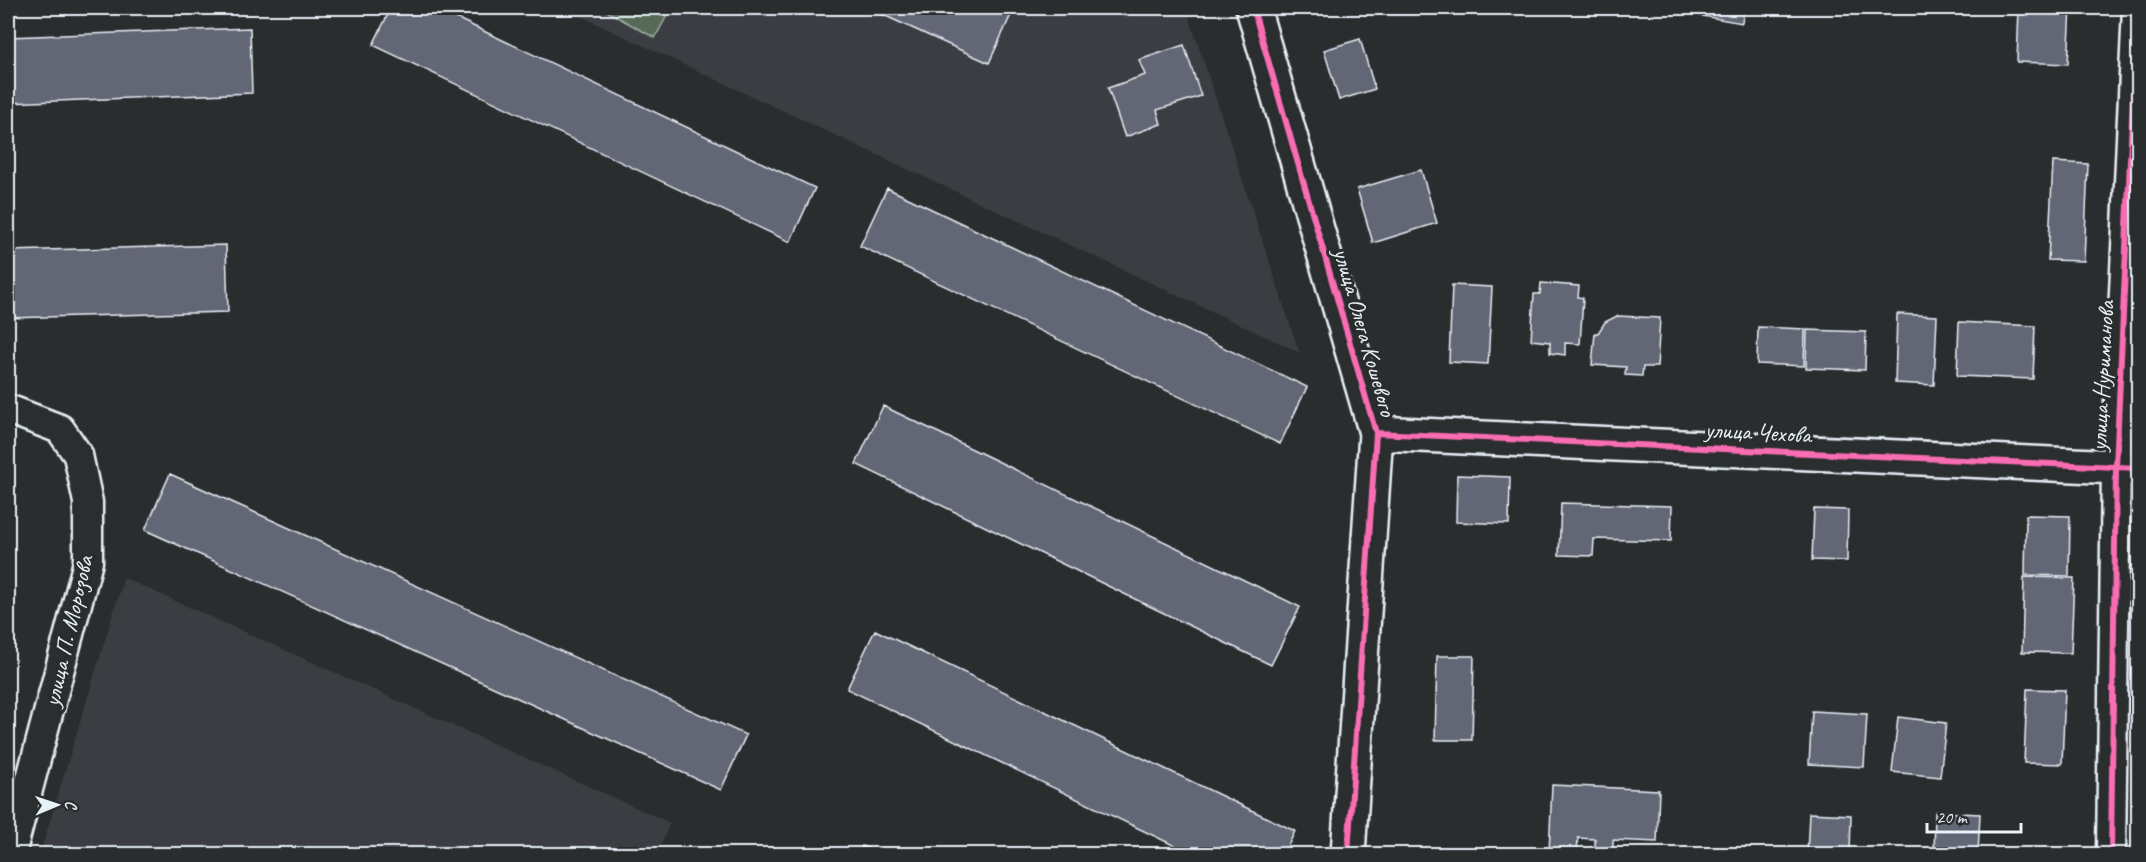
<svg xmlns="http://www.w3.org/2000/svg" width="2146" height="862" viewBox="0 0 2146 862" font-family="Caveat,sans-serif">
<rect width="100%" height="100%" fill="#2a2d2e"/>
<filter id="ink" filterUnits="userSpaceOnUse"><feTurbulence type="fractalNoise" baseFrequency=".0167" numOctaves="2"/><feDisplacementMap in="SourceGraphic" scale="12" xChannelSelector="R" yChannelSelector="G"/><feConvolveMatrix kernelMatrix="1 2 1 2 8 2 1 2 1" color-interpolation-filters="sRGB"/></filter>
<g filter="url(#ink)">
<path fill="#3b3e43" d="M 563,8 L 1186,8 L 1299,352 Z
M 124,578 L 670,823 L 657,854 L 40,854 Z"/>
<path fill="#566b56" stroke="#9faea7" stroke-width="1.5" d="M 601,8 L 671,8 L 655,38 Z"/>
<path fill="#646675" stroke="#e8f1f8" stroke-width="1.5" d="M 391,8 L 435,8 L 815,188 L 790,242 L 373,45 Z
M 868,8 L 1014,8 L 989,63 Z
M 1686,8 L 1744,8 L 1742,23 L 1685,13 Z
M 2019,8 L 2071,8 L 2068,64 L 2017,62 Z
M 250,28 L 252,93 L 8,103 L 8,37 Z
M 1360,39 L 1375,89 L 1339,100 L 1324,50 Z
M 1184,45 L 1201,96 L 1157,110 L 1161,124 L 1125,137 L 1108,88 L 1145,75 L 1139,60 Z
M 2053,162 L 2088,164 L 2084,261 L 2048,260 Z
M 1421,170 L 1437,223 L 1373,243 L 1357,189 Z
M 887,188 L 1307,387 L 1280,444 L 860,246 Z
M 226,245 L 228,312 L 8,318 L 8,251 Z
M 1541,283 L 1579,286 L 1578,297 L 1583,298 L 1580,344 L 1565,343 L 1565,355 L 1550,353 L 1550,342 L 1531,340 L 1534,294 L 1540,294 Z
M 1452,285 L 1492,287 L 1488,364 L 1449,362 Z
M 1897,314 L 1937,316 L 1934,385 L 1895,383 Z
M 1617,316 L 1660,318 L 1657,367 L 1643,367 L 1642,376 L 1625,375 L 1626,367 L 1592,365 L 1595,333 L 1598,333 L 1605,322 Z
M 1959,322 L 2035,326 L 2033,379 L 1957,376 Z
M 1758,327 L 1805,329 L 1804,366 L 1757,364 Z
M 1807,330 L 1866,332 L 1865,370 L 1806,368 Z
M 883,406 L 1300,607 L 1271,665 L 856,464 Z
M 170,474 L 746,735 L 721,790 L 145,530 Z
M 1457,475 L 1510,477 L 1509,524 L 1456,522 Z
M 1561,503 L 1672,506 L 1671,541 L 1594,539 L 1593,556 L 1559,555 Z
M 1814,509 L 1848,510 L 1847,561 L 1812,560 Z
M 2026,515 L 2070,516 L 2069,576 L 2025,575 Z
M 2024,577 L 2074,578 L 2071,653 L 2022,652 Z
M 875,630 L 1295,831 L 1284,854 L 1192,854 L 847,689 Z
M 1437,656 L 1474,656 L 1472,740 L 1435,740 Z
M 2027,689 L 2065,690 L 2062,764 L 2024,763 Z
M 1812,711 L 1867,714 L 1864,767 L 1809,764 Z
M 1898,717 L 1946,723 L 1940,777 L 1892,772 Z
M 1552,785 L 1659,790 L 1657,842 L 1613,840 L 1613,848 L 1595,848 L 1595,839 L 1578,838 L 1577,854 L 1549,854 Z
M 1935,812 L 1980,814 L 1978,854 L 1934,854 Z
M 1809,813 L 1851,815 L 1850,854 L 1807,854 Z
M 862,846 L 880,854 L 858,854 Z
M 1491,850 L 1535,853 L 1535,854 L 1490,854 Z"/>
<g fill="none" stroke-linecap="round" stroke-linejoin="round">
<defs>
<path id="minor" d="M 8,409 L 60,429 L 78,455 L 88,502 L 88,562 L 11,854
M 2111,854 L 2116,467 L 2137,8"/>
<path id="tertiary" d="M 1253,8 L 1376,433 L 1348,854
M 1376,433 L 2138,468"/>
</defs>
<use href="#minor" stroke="#e8f1f8" stroke-width="33"/>
<use href="#tertiary" stroke="#e8f1f8" stroke-width="38"/>
<use href="#minor" stroke="#2a2d2e" stroke-width="28"/>
<use href="#tertiary" stroke="#2a2d2e" stroke-width="33"/>
<defs>
<path id="cycleway" d="M 1253,8 L 1376,433 L 1348,854
M 1376,433 L 2138,468
M 2111,854 L 2116,467 L 2137,8"/>
</defs>
<use href="#cycleway" stroke="#2a2d2e" stroke-width="10"/>
<use href="#cycleway" stroke="#f96db3" stroke-width="6"/>
</g>
</g>
<g text-anchor="middle" dominant-baseline="central" stroke-width="6" stroke-linejoin="round" paint-order="stroke">
<g font-size="24" fill="#e8f1f8" stroke="#2a2d2e">
<text transform="translate(1365 332) rotate(74)">улица Олега Кошевого</text>
<text transform="translate(2102 376) rotate(-87)">улица Нуриманова</text>
<text transform="translate(1758 432) rotate(3)">улица Чехова</text>
<text transform="translate(68 631) rotate(-77)">улица П. Морозова</text>
</g>
</g>
<rect width="2146" height="862" fill="none" stroke="#2a2d2e" stroke-width="30"/>
<rect x="15" y="15" width="2116" height="832" fill="none" stroke="#e8f1f8" stroke-width="2" filter="url(#ink)"/>
<g transform="translate(57 805) rotate(88)" stroke="#2a2d2e" stroke-width="4.5" paint-order="stroke">
<path d="M0-4.5L10 22L0 15L-10 22Z" fill="#e8f1f8"/>
<text y="-9" font-size="16" font-weight="bold" text-anchor="middle" fill="#e8f1f8">С</text>
</g>
<path d="M1927 823v9h94v-9" fill="none" stroke="#e8f1f8" stroke-width="3"/>
<text x="1936" y="823" font-size="18" fill="#e8f1f8" stroke="#2a2d2e" stroke-width="4.5" paint-order="stroke">20 m</text>
</svg>
